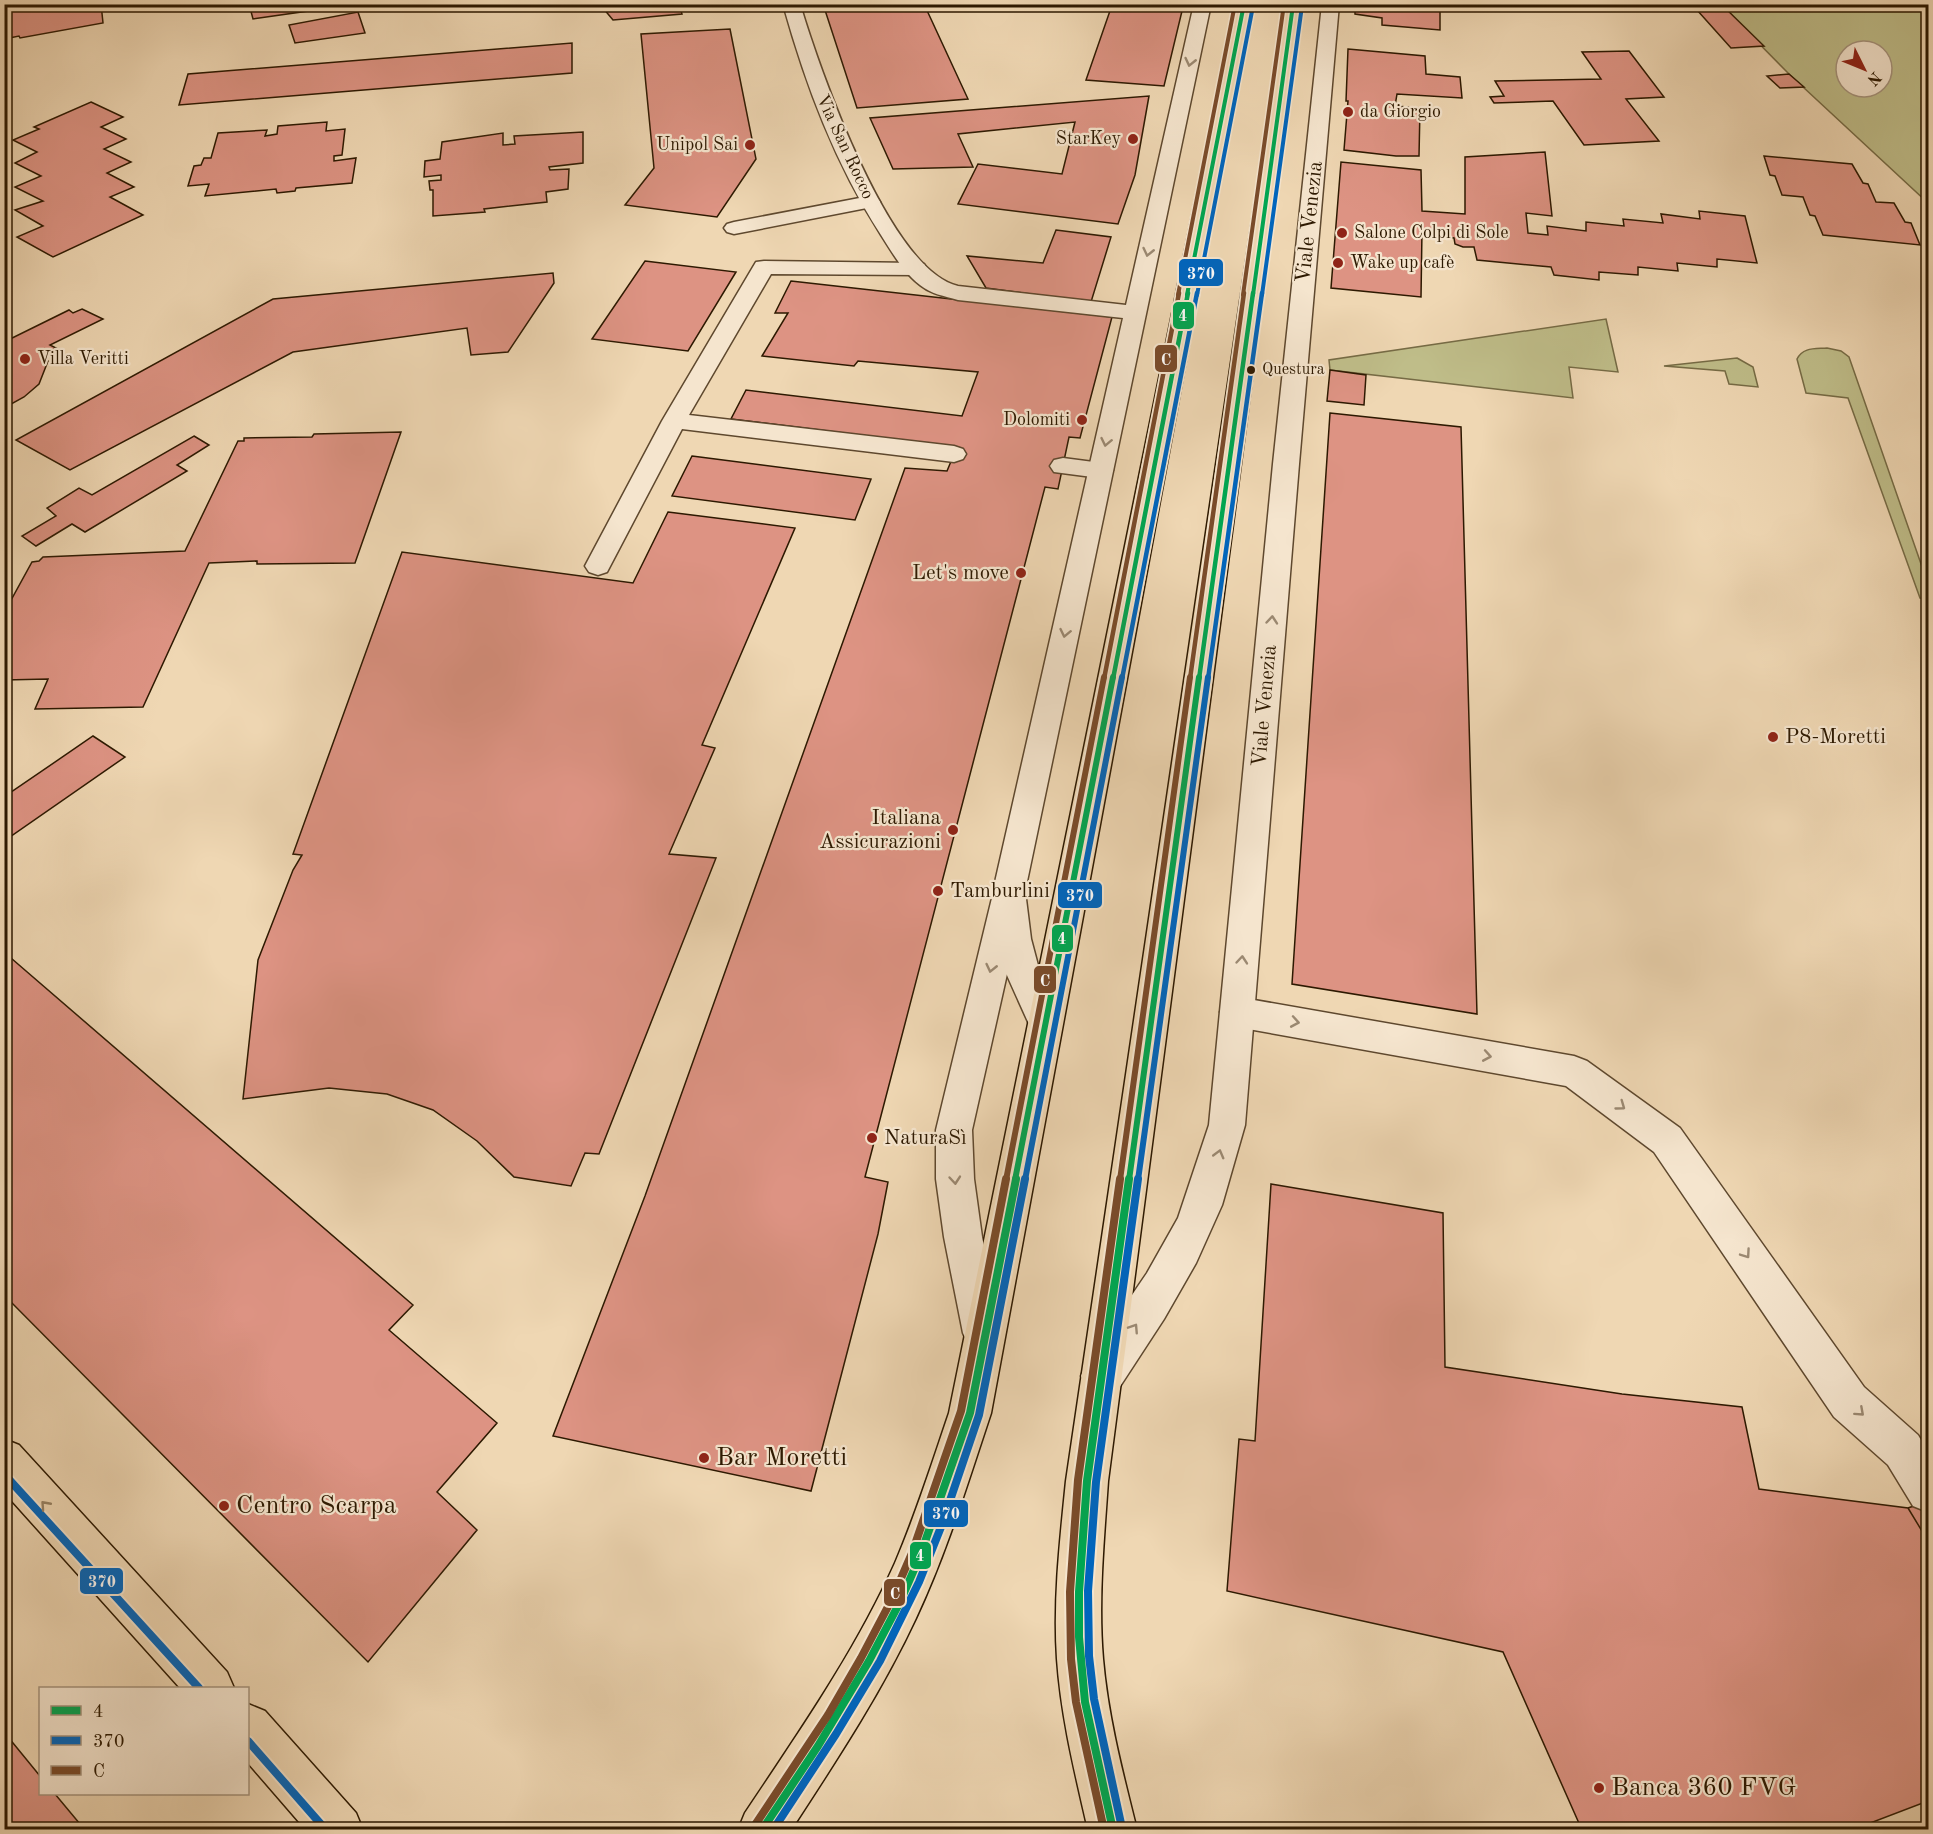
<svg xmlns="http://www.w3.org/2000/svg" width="1933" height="1834" viewBox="0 0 1933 1834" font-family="'Old Standard TT',serif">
<rect width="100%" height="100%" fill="#efd7b3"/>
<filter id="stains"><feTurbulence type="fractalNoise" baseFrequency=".00333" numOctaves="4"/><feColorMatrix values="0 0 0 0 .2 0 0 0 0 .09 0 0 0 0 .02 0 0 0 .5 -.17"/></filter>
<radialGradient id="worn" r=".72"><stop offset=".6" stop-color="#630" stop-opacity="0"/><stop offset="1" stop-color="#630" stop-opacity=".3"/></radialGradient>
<path fill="#bfbd89" stroke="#766b45" stroke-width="1.5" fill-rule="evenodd" d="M 1721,5 L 1928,5 L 1928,203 L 1789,74 ZM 1846,51 L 1882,51 L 1882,87 L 1846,87 Z
M 1606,319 L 1618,372 L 1569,367 L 1573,398 L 1330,370 L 1329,360 Z
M 1827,348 L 1841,351 L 1849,357 L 1928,584 L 1928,599 L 1920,598 L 1848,398 L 1806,393 L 1797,359 C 1803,347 1815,349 1827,348 Z
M 1737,358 L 1753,367 L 1758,387 L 1729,384 L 1725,371 L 1664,366 Z"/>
<path fill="#dd9383" stroke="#2d1901" stroke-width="1.5" d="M 4,4 L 101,4 L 103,23 L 20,38 L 19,36 L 4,39 Z
M 249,4 L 312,4 L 307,5 L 308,11 L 253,19 Z
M 630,4 L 679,4 L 682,14 L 613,20 L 603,8 Z
M 823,4 L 924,4 L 968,99 L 857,108 Z
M 1156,4 L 1182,4 L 1179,11 L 1182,11 L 1164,86 L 1086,80 L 1112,5 L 1155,8 Z
M 1355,4 L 1440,4 L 1440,30 L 1382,25 L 1382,18 L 1355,14 Z
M 1701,4 L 1721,4 L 1764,46 L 1731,48 L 1697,10 L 1701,10 L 1697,6 L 1703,6 Z
M 358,12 L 365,33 L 295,43 L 289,25 Z
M 730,29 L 756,159 L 717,217 L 625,205 L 654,168 L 641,34 Z
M 572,43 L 572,73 L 179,105 L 188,74 Z
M 1348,49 L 1425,56 L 1426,74 L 1460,77 L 1462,98 L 1397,94 L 1395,106 L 1420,108 L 1419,156 L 1396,156 L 1344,150 L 1348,101 L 1346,101 Z
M 1629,51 L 1664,97 L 1626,99 L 1659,141 L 1584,145 L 1553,101 L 1494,103 L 1490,97 L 1504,96 L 1495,81 L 1601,79 L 1582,52 Z
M 1789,74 L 1804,87 L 1780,88 L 1767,76 Z
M 1149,96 L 1135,175 L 1118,224 L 958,204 L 978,164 L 1062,174 L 1075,122 L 958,134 L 973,167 L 893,169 L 870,118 Z
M 91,102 L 123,117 L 101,127 L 126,139 L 104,149 L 131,162 L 107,173 L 134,187 L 110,197 L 143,215 L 53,257 L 17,237 L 43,226 L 15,210 L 43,201 L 15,187 L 41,176 L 15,163 L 37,152 L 13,140 L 39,129 L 34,127 Z
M 327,122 L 326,131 L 345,129 L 342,155 L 334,156 L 334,161 L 356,158 L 352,183 L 296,188 L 295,191 L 277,193 L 276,189 L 205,196 L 209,184 L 188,186 L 194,166 L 201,165 L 204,158 L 211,158 L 218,133 L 267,130 L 265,136 L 277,134 L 278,126 Z
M 583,132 L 583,163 L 549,167 L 550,170 L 569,169 L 568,189 L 546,192 L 547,202 L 484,209 L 485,212 L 433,216 L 433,190 L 430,190 L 429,181 L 441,180 L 441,175 L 424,177 L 425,161 L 440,159 L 442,142 L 503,133 L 503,145 L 515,144 L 514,136 Z
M 1545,152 L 1552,216 L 1526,213 L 1528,233 L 1548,235 L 1547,226 L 1586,231 L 1586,222 L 1624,226 L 1623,219 L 1663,223 L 1661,214 L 1700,219 L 1699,211 L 1745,216 L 1757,263 L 1717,259 L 1717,267 L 1677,263 L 1678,271 L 1638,267 L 1638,275 L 1599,272 L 1599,280 L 1554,275 L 1551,267 L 1477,260 L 1474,247 L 1463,247 L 1455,244 L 1454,238 L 1429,235 L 1430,231 L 1422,230 L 1421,297 L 1331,288 L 1341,162 L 1421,170 L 1422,211 L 1465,214 L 1465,157 Z
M 1764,156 L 1852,164 L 1863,183 L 1868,184 L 1876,202 L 1894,203 L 1905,222 L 1911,223 L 1920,245 L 1823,235 L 1815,216 L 1810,215 L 1803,197 L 1782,195 L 1775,176 L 1770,175 Z
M 1056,230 L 1111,237 L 1091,302 L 986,288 L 967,256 L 1043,263 Z
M 645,261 L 736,272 L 688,351 L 592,339 Z
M 553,273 L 554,283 L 508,352 L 471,355 L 467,328 L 293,352 L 70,470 L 16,440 L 273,299 Z
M 791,281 L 1112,317 L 1080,438 L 1069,437 L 1058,489 L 1045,487 L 865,1177 L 888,1182 L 878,1234 L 811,1491 L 553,1436 L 645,1196 L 905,468 L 947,471 L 957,447 L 731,419 L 746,390 L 962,416 L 978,372 L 858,361 L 854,366 L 762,356 L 788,313 L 775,313 Z
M 82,309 L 103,319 L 50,345 L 56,348 L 42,357 L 48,361 L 39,384 L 24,397 L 4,408 L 4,342 L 69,310 L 73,313 Z
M 1330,370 L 1366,375 L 1364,405 L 1327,401 Z
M 1330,413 L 1461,427 L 1477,1014 L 1292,984 Z
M 401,432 L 355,563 L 257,564 L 257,561 L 209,563 L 143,707 L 35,709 L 48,679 L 4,680 L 4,613 L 32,562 L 39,561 L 43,557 L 185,551 L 238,441 L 244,441 L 244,438 L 312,437 L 314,434 Z
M 194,436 L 209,445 L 177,465 L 187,471 L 85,532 L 72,524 L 36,546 L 22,536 L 56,516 L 47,508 L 79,488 L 92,495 Z
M 692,456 L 871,479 L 855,520 L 672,496 Z
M 668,512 L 795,528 L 702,745 L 715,748 L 669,854 L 716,858 L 599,1154 L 585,1153 L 571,1186 L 514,1177 L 477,1141 L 433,1110 L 387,1094 L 329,1088 L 243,1099 L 258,960 L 293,870 L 302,855 L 293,854 L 402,552 L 633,583 Z
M 93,736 L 125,757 L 4,841 L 4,797 Z
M 4,952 L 413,1305 L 389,1330 L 497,1423 L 437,1492 L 477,1530 L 368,1662 L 4,1295 Z
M 1271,1184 L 1443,1213 L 1445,1367 L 1622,1394 L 1742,1407 L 1759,1489 L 1908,1508 L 1928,1541 L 1928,1801 L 1852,1830 L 1582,1830 L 1503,1652 L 1227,1591 L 1239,1439 L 1255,1441 Z
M 1928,1501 L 1928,1541 L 1908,1508 Z
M 4,1732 L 40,1776 L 40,1794 L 55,1794 L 85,1830 L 4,1830 Z"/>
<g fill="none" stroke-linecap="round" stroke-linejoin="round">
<defs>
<path id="lane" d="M 870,196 L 877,198 L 880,202 L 877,206 L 734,234 L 727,232 L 724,228 L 727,224 L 734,222 Z
M 764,261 L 916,263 L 924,264 L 927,269 L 924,274 L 916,275 L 771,274 L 689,415 L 954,446 L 963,449 L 966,454 L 963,459 L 954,462 L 682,429 L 607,572 L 598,575 L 589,572 L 585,566 L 662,421 L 753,267 L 756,262 Z
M 1063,458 L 1109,464 L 1113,470 L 1109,476 L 1100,478 L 1054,472 L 1050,466 L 1054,460 Z
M 1008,885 L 1020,889 L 1024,898 L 972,1130 L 974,1179 L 982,1237 L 1003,1333 L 997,1347 L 983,1353 L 969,1347 L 963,1333 L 944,1237 L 936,1179 L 936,1130 L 992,898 L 996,889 Z
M 1237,997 L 1574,1056 L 1587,1061 L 1680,1128 L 1864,1387 L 1918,1435 L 1928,1452 L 1928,1512 L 1913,1506 L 1888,1465 L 1834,1417 L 1654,1152 L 1566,1086 L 1237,1027 L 1225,1023 L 1220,1012 L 1225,1001 Z"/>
<path id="street" d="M 783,4 L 800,4 C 819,68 889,270 958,286 L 1126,305 L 1194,4 L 1211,4 L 1025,891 L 1031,939 L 1040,973 L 1062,1022 L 1057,1033 L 1045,1037 L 1033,1033 L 1006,973 L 997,939 L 993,891 L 1123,318 L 958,300 C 944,296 931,294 920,285 C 903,272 892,252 881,235 C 835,163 806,86 783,4 Z
M 1322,4 L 1339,4 L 1299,464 L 1245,1125 L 1222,1205 L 1196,1263 L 1164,1319 L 1117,1391 L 1102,1397 L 1087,1391 L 1081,1376 L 1087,1361 L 1147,1273 L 1178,1218 L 1209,1125 L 1273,464 Z"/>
<path id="primary" d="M 1235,4 L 1252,4 L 991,1413 C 968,1482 947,1552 916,1618 C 881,1693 836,1761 791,1830 L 738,1830 L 745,1813 C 799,1732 855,1652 895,1563 C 916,1514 932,1463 949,1413 Z
M 1284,4 L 1301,4 L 1108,1481 C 1104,1540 1098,1600 1103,1659 C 1108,1717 1123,1774 1137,1830 L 1088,1830 C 1075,1773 1061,1717 1057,1659 C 1053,1600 1060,1540 1066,1481 Z
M 4,1439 L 19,1445 L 227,1672 L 234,1688 L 180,1688 L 4,1492 Z
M 248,1704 L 265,1711 L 356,1813 L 363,1830 L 306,1830 L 248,1763 Z"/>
</defs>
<use href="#lane" stroke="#5e482e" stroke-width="3"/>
<use href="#street" stroke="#5e482e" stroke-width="3"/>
<use href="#primary" stroke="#2d1901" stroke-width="3"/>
<use href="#lane" fill="#f5e5ce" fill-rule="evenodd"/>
<use href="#street" fill="#f5e5ce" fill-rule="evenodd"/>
<use href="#primary" fill="#efd7b3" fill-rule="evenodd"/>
<defs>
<path id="bus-1-far3" d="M 1187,295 L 1244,4
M 1253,295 L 1293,5"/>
<path id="bus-1-far2" d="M 1113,679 L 1188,293
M 1199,679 L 1253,293"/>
<path id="bus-1-far1" d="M 1015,1180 L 1113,677
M 1129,1180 L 1199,677"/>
<path id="bus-1" d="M 762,1830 L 818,1746 L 869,1661 L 900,1602 L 920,1556 L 970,1413 L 1016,1179
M 1113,1830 L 1085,1702 L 1079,1637 L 1079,1592 L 1087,1481 L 1129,1179"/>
<path id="bus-2-far3" d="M 1197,295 L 1253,6
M 1262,295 L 1302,6"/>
<path id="bus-2-far2" d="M 1122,679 L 1197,293
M 1208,679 L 1262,293"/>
<path id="bus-2-far1" d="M 1025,1180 L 1122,677
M 1138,1180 L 1208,677"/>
<path id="bus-2" d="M 4,1474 L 199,1688
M 248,1741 L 326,1830
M 1122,1828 L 1094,1699 L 1089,1656 L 1088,1591 L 1096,1482 L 1138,1179
M 773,1830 L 836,1734 L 880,1661 L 919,1582 L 941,1527 L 979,1415 L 1025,1179"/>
<path id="bus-3-far3" d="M 1178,295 L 1235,4
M 1243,295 L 1284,4"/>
<path id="bus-3-far2" d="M 1104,679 L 1179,293
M 1190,679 L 1244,293"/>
<path id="bus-3-far1" d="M 1006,1180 L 1104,677
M 1120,1180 L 1190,677"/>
<path id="bus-3" d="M 755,1825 L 828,1715 L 861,1658 L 892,1599 L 912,1553 L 961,1411 L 1006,1179
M 1104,1830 L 1076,1702 L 1071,1659 L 1070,1592 L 1078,1480 L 1120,1179"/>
</defs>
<use href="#bus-1-far3" stroke="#f5e5ce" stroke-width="7"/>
<use href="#bus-1-far2" stroke="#f5e5ce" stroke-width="8"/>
<use href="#bus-1-far1" stroke="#f5e5ce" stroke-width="10"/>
<use href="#bus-1" stroke="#f5e5ce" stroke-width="12"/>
<use href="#bus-2-far3" stroke="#f5e5ce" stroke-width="7"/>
<use href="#bus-2-far2" stroke="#f5e5ce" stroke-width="8"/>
<use href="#bus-2-far1" stroke="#f5e5ce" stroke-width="10"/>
<use href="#bus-2" stroke="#f5e5ce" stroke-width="12"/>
<use href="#bus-3-far3" stroke="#f5e5ce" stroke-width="7"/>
<use href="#bus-3-far2" stroke="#f5e5ce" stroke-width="8"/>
<use href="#bus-3-far1" stroke="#f5e5ce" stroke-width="10"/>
<use href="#bus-3" stroke="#f5e5ce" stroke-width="12"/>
<use href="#bus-1-far3" stroke="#00a651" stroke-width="4"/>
<use href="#bus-1-far2" stroke="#00a651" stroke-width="4.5"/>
<use href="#bus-1-far1" stroke="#00a651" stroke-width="6"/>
<use href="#bus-1" stroke="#00a651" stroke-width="8"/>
<use href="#bus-2-far3" stroke="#0065bd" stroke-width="4"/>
<use href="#bus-2-far2" stroke="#0065bd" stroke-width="4.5"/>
<use href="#bus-2-far1" stroke="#0065bd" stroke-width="6"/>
<use href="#bus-2" stroke="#0065bd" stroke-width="8"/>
<use href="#bus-3-far3" stroke="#7a4b2a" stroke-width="4"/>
<use href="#bus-3-far2" stroke="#7a4b2a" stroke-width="4.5"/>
<use href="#bus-3-far1" stroke="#7a4b2a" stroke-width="6"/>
<use href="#bus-3" stroke="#7a4b2a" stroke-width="8"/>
</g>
<defs><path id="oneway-chevron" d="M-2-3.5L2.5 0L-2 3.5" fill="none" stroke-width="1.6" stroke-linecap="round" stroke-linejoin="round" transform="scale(1.5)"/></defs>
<g stroke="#9b8972">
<use href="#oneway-chevron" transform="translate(1190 62) rotate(103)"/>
<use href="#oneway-chevron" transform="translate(1148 252) rotate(103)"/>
<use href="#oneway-chevron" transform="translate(1106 442) rotate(102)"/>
<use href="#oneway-chevron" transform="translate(1272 620) rotate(-85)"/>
<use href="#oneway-chevron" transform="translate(1065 633) rotate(102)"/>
<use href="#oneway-chevron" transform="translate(1242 960) rotate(-85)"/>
<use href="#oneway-chevron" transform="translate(991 968) rotate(103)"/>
<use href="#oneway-chevron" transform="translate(1295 1022) rotate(10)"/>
<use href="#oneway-chevron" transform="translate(1487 1056) rotate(10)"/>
<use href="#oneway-chevron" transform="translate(1621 1106) rotate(36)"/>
<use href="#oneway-chevron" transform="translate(1219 1154) rotate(-75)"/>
<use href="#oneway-chevron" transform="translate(955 1180) rotate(85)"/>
<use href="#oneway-chevron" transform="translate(1746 1254) rotate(55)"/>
<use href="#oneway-chevron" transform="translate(1134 1328) rotate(-57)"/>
<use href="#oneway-chevron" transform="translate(1860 1412) rotate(42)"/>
</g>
<use stroke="#988263" href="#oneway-chevron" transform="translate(45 1505) rotate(-132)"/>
<g fill="#8f2418" stroke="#f5e5ce" stroke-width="2">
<circle cx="1348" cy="112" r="6"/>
<circle cx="1133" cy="139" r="6"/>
<circle cx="750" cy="145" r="6"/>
<circle cx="1342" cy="233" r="6"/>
<circle cx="1338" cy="263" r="6"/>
<circle cx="25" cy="359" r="6"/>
<circle cx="1082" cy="420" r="6"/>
<circle cx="1021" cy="573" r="6"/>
<circle cx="1773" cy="737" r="6"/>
<circle cx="953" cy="830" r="6"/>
<circle cx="938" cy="891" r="6"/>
<circle cx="872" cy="1138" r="6"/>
<circle cx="704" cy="1458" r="6"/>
<circle cx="224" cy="1506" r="6"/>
<circle cx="1599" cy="1788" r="6"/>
</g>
<circle fill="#2d1901" stroke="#f5e5ce" stroke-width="2" cx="1251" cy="370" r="5"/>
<g text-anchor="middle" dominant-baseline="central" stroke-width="4.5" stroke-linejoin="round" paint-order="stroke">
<g font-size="16" fill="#2d1901" stroke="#f5e5ce" text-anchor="start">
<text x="1262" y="370">Questura</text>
</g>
<g font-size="18" fill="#2d1901" stroke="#f5e5ce" text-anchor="start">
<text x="1360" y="112">da Giorgio</text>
<text x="1121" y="139" text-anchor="end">StarKey</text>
<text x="738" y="145" text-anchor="end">Unipol Sai</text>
<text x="1354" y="233">Salone Colpi di Sole</text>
<text x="1350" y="263">Wake up cafè</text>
<text x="37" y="359">Villa Veritti</text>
<text x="1070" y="420" text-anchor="end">Dolomiti</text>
</g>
<g font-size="18" fill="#2d1901" stroke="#f5e5ce">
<text transform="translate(845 147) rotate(65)">Via San Rocco</text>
</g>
<g font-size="21" fill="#2d1901" stroke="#f5e5ce">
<text transform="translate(1310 222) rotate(-84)">Viale Venezia</text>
<text transform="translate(1265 706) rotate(-85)">Viale Venezia</text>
</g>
<g font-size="21" fill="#2d1901" stroke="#f5e5ce" text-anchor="start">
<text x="1009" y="573" text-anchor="end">Let's move</text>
<text x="1785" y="737">P8-Moretti</text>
<text x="941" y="818" text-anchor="end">Italiana<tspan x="941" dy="24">Assicurazioni</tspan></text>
<text x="950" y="891">Tamburlini</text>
<text x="884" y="1138">NaturaSì</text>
</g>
<g font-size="26" fill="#2d1901" stroke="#f5e5ce" text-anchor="start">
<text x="716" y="1458">Bar Moretti</text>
<text x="236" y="1506">Centro Scarpa</text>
<text x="1611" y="1788">Banca 360 FVG</text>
</g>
</g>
<g stroke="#f5e5ce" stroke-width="2">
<rect x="1178" y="258" width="46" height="29" rx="6" fill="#0065bd"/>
<rect x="1172" y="301" width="23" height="29" rx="6" fill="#00a651"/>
<rect x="1154" y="344" width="24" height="29" rx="6" fill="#7a4b2a"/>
<rect x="1057" y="881" width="46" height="28" rx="6" fill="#0065bd"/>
<rect x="1051" y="924" width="23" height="29" rx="6" fill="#00a651"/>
<rect x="1033" y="965" width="24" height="29" rx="6" fill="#7a4b2a"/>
<rect x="923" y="1499" width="46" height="29" rx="6" fill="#0065bd"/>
<rect x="909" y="1541" width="23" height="29" rx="6" fill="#00a651"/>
<rect x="79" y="1567" width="45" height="28" rx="6" fill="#0065bd"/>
<rect x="883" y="1578" width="23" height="29" rx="6" fill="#7a4b2a"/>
</g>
<g font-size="16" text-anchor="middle" font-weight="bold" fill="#fff">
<text x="1201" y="279">370</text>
<text x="1183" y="321">4</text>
<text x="1166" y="365">C</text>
<text x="1080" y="901">370</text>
<text x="1062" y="944">4</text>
<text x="1045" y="986">C</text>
<text x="946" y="1519">370</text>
<text x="920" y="1561">4</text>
<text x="102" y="1587">370</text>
<text x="895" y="1599">C</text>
</g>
<rect width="1933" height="1834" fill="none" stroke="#efd7b3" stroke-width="24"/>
<rect x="6" y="6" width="1921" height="1822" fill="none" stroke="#2d1901" stroke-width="3"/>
<rect x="12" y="12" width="1909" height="1810" fill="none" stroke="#2d1901" stroke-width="1.5"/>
<rect x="39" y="1687" width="210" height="108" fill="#f5e5ce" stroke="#a5937c" stroke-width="1.5"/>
<rect x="51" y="1706" width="30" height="9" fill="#00a651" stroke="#a5937c" stroke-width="1.5"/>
<text x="93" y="1717" font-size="18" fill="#2d1901">4</text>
<rect x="51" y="1736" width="30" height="9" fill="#0065bd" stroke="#a5937c" stroke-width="1.5"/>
<text x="93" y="1747" font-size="18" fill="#2d1901">370</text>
<rect x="51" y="1766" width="30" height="9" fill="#7a4b2a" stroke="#a5937c" stroke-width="1.5"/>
<text x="93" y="1777" font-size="18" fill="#2d1901">C</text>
<g transform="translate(1864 69) rotate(133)"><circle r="28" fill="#f5e5ce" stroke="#a5937c" stroke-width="1.5"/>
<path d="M0-4.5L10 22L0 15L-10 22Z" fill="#8f2418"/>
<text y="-9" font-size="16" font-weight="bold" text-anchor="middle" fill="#2d1901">N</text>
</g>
<rect width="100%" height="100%" filter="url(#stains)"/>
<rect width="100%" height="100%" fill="url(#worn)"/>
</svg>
